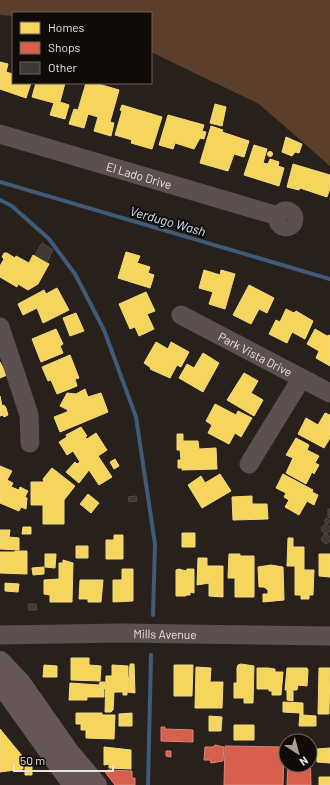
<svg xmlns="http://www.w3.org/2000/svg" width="330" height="785" viewBox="0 0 330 785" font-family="Barlow,sans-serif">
<rect width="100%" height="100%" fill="#28211b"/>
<path fill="#5b3f2b" d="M 0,0 L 330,0 L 330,166 L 259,104 L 151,52 L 151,13 L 13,13 L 13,16 L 0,15 Z"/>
<path fill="#f6d55c" stroke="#f3d982" d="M 0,62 L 8,64 L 6,72 L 13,74 L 13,83 L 31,83 L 26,98 L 0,89 Z
M 36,83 L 65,83 L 60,102 L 69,105 L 65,119 L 50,115 L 54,103 L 32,97 Z
M 86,83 L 95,83 L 119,90 L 110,122 L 114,123 L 111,136 L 94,131 L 98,117 L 88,114 L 84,128 L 69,124 L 74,109 L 78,110 Z
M 215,104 L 226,107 L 222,126 L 210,123 Z
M 122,105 L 162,117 L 152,149 L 131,143 L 132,140 L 115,135 L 122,111 L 120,110 Z
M 168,115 L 204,125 L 202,131 L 206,132 L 204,139 L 200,138 L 194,149 L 175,143 L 173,149 L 159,145 Z
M 211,126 L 223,130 L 222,132 L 249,141 L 244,157 L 234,154 L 228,171 L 200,163 Z
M 286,137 L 302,144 L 299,153 L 295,152 L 292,156 L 282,152 Z
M 254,145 L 267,149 L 263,163 L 268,164 L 270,159 L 279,162 L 278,166 L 284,168 L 279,186 L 244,175 Z
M267.5 154a2.5 2.5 0 1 1 5 0a2.5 2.5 0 1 1-5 0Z
M 293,164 L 330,175 L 330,188 L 327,197 L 300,188 L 299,190 L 287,187 Z
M 126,252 L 140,256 L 137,263 L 150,267 L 148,273 L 154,275 L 150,288 L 118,278 Z
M 4,253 L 7,253 L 15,258 L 16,256 L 29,263 L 33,255 L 49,264 L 38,284 L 28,290 L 18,284 L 17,287 L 0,277 L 0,266 L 4,259 L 2,257 Z
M 204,270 L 220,275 L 221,270 L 235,274 L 225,309 L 209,304 L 213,292 L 199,288 Z
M 249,285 L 274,298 L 267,313 L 259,309 L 251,324 L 233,315 Z
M 57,288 L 69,310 L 43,323 L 37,308 L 23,315 L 18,304 L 44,290 L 46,294 Z
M 146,292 L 155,311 L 147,314 L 154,329 L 139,336 L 135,327 L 130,329 L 119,304 Z
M 286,309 L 294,313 L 296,311 L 313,321 L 305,339 L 292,332 L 287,343 L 269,334 L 276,320 L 280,322 Z
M 76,313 L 84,331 L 70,336 L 63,318 Z
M 56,329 L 63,344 L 60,346 L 63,353 L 41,362 L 32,339 Z
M 315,329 L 327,336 L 330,335 L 330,366 L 316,358 L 319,351 L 307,344 Z
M 156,342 L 168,349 L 171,342 L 189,352 L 181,367 L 177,365 L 170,378 L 150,369 L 151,368 L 144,363 Z
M 203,353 L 219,363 L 203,392 L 179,378 L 187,364 L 194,368 Z
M 70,355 L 79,378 L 75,379 L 77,386 L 57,394 L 51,380 L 48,381 L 42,367 Z
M 0,362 L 7,375 L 0,378 Z
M 244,373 L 258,381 L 251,393 L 263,400 L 254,416 L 227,400 Z
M 85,389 L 88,397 L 101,393 L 108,412 L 60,432 L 54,417 L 67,412 L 68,410 L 60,406 L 67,393 L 76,394 Z
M 0,396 L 2,406 L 4,405 L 6,408 L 8,415 L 4,417 L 3,415 L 0,416 Z
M 215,404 L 236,415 L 238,411 L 252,418 L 241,437 L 235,433 L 229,444 L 208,433 L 212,425 L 206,421 Z
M 325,413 L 330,415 L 330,438 L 324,448 L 298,434 L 306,418 L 318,425 Z
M 81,427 L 87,436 L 85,437 L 87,439 L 96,433 L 107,450 L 98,456 L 112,477 L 99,485 L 89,470 L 79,483 L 66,472 L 75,462 L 77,464 L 80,462 L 73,451 L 67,455 L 59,442 L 67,437 L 66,435 Z
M 177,434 L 183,434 L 183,441 L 198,441 L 199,449 L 216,448 L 217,469 L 182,470 L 182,468 L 178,468 L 178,460 L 181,460 L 180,450 L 177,450 Z
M 296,438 L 309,445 L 307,450 L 319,456 L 315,463 L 319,465 L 314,474 L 312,472 L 306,484 L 286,473 L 293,458 L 286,455 Z
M 115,459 L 119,466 L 114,469 L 110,462 Z
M 0,466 L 12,471 L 7,480 L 13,483 L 11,487 L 19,490 L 20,487 L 28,491 L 25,497 L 27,498 L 26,509 L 21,507 L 19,511 L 0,503 Z
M 52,468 L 75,486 L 64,500 L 64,524 L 43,524 L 43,505 L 31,505 L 31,482 L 44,482 L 43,479 Z
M 220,474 L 231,491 L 202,508 L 188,485 L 201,476 L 205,483 Z
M 283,474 L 313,490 L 312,492 L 318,495 L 314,505 L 307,501 L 299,515 L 285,507 L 289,500 L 284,497 L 286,493 L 276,488 Z
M 88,494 L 99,503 L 91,513 L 80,504 Z
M 252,496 L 252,504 L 267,504 L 268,519 L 233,520 L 232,497 Z
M 23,527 L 31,527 L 31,534 L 22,534 Z
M 0,530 L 10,530 L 9,537 L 19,538 L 19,550 L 0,549 Z
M 182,533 L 195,533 L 195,547 L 182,547 Z
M 114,535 L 123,535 L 123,559 L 106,559 L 106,540 L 114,540 Z
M 288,538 L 293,538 L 293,547 L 304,547 L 304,570 L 314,570 L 313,595 L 309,595 L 309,599 L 301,599 L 301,595 L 295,595 L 295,566 L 287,566 Z
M 76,546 L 88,546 L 88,558 L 76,558 Z
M 15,551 L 27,551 L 27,574 L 0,573 L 0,552 L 15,552 Z
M 45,554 L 56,554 L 55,568 L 45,567 Z
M 229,554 L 240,554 L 240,556 L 254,556 L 254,597 L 235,597 L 235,578 L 228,578 Z
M 319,554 L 330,554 L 330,577 L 319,576 Z
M 198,558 L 207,558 L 207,566 L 223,566 L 223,597 L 209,596 L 209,583 L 197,585 Z
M 63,560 L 73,563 L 72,602 L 50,602 L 50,595 L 44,594 L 44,580 L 59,579 L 59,563 L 63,563 Z
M 271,565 L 283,567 L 284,600 L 263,602 L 263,594 L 268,594 L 268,590 L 264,587 L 259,587 L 258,567 Z
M 44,567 L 44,574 L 33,575 L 32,568 Z
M 122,569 L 133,569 L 133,601 L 113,602 L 113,580 L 122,580 Z
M 179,569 L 186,571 L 187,569 L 194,569 L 194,593 L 190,592 L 190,595 L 186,595 L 186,596 L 176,596 L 176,570 Z
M 80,580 L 103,580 L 101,602 L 88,602 L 88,599 L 79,599 Z
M 5,583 L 19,584 L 18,592 L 5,591 Z
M 71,658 L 89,658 L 89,665 L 101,666 L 100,681 L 71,680 Z
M 130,664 L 134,664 L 135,693 L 127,692 L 127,695 L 123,695 L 123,692 L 114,692 L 113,710 L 111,712 L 105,712 L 106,676 L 112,676 L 112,665 L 128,666 L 128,678 L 129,678 Z
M 241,664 L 254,666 L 253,703 L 244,703 L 244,698 L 234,698 L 234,683 L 237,683 L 237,668 L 238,665 Z
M 44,665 L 57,666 L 57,677 L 43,677 Z
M 174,665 L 193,665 L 192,696 L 174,696 Z
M 196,667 L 211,668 L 210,682 L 223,682 L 222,708 L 195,708 Z
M 257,668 L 268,668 L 275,669 L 275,672 L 283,672 L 281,695 L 272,695 L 272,691 L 269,691 L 269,689 L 257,689 Z
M 287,668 L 307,668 L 308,670 L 307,686 L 298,685 L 297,690 L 293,690 L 293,701 L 287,700 L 287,690 L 285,690 Z
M 319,668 L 330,668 L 329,714 L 318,714 Z
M 100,682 L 105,682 L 105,689 L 99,689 L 104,690 L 104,697 L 87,697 L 87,700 L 69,700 L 70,683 L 99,685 Z
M 283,702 L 303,703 L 303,715 L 316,716 L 316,726 L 299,726 L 300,713 L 283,712 Z
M 76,713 L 102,713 L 102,715 L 115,715 L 114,739 L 86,738 L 86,730 L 81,730 L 81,724 L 76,724 Z
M 132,713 L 132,726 L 119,726 L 119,714 Z
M 209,716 L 222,717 L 221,731 L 209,731 Z
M 234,725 L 254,725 L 254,740 L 234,740 Z
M 0,729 L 23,757 L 23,769 L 0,772 Z
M 104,747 L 131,750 L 131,769 L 109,768 L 109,764 L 104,765 Z
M 330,748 L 330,763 L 317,762 L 317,749 Z
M 25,767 L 32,767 L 32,775 L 25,775 Z
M 319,777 L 330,777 L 330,785 L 319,785 Z"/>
<path fill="#d6604d" stroke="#dc8778" d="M 161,727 L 165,727 L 165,729 L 193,730 L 193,742 L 161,741 Z
M 215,745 L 224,747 L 223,761 L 211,763 L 210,760 L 204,760 L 205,747 L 213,747 Z
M 225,746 L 284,747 L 283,785 L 224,785 Z
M 310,750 L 311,785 L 287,785 L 288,765 L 310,765 Z
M 166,751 L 171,751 L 171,757 L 166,756 Z
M 108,770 L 132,771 L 132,778 L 135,778 L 135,785 L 115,785 L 105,772 Z"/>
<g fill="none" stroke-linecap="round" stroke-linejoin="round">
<path stroke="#3f5b77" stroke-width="4" d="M 0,182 L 330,279
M 0,200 L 12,206 L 49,239 L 75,274 L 104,330 L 136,417 L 155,544 L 153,615
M 148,785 L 151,655"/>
</g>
<path fill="#3f3934" stroke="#504a45" d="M 42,243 L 53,250 L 47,262 L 35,255 Z
M 136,496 L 137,501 L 129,502 L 128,497 Z
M 328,509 L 330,509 L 330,518 L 328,517 Z
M324.5 521a2.5 2.5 0 1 1 5 0a2.5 2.5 0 1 1-5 0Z
M321.5 529a4.5 4.5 0 1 1 9 0a4.5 4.5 0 1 1-9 0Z
M321.5 539a4.5 4.5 0 1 1 9 0a4.5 4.5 0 1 1-9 0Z
M 28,604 L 36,604 L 37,610 L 29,610 Z"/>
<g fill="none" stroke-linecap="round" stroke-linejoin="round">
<g stroke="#5b4f50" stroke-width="19">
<path id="s1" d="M 0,134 L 278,216"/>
<circle cx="286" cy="219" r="8"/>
<path id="s2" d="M 181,315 L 330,393"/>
<path d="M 0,327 L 29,415 L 30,443"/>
<path d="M 249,464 L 301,379"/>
<path id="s3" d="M 0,635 L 121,633 L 330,636"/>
</g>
<path stroke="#665657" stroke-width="22" d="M 0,662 L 20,683 L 69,753 L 96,785
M 0,682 L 74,785"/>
</g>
<g text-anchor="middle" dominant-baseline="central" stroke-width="4" stroke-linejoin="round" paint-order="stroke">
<g font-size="12" fill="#ebe2dc" stroke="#110b07">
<text stroke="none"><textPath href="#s1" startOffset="145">El Lado Drive</textPath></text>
<text stroke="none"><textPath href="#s2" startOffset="84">Park Vista Drive</textPath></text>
<text stroke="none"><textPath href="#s3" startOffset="165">Mills Avenue</textPath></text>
</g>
<g font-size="13" font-style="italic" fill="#d0e6fb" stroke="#110b07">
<text transform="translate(168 221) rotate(16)">Verdugo Wash</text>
</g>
</g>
<rect x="12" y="12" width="140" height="72" fill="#110b07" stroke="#68615c"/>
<rect x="20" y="22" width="20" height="12" fill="#f6d55c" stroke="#68615c"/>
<text x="48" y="32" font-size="12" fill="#ebe2dc">Homes</text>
<rect x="20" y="42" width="20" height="12" fill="#d6604d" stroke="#68615c"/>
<text x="48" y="52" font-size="12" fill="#ebe2dc">Shops</text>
<rect x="20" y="62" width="20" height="12" fill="#3f3934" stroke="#68615c"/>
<text x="48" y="72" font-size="12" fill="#ebe2dc">Other</text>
<g transform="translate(298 753) rotate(144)"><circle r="19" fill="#110b07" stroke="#68615c"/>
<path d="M0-3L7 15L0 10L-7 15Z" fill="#a79e98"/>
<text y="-6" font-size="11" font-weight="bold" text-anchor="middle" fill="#ebe2dc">N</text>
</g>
<path d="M14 765v6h99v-6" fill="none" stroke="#ebe2dc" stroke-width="2"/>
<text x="20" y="765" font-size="12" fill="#ebe2dc" stroke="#110b07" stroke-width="3" paint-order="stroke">50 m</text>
</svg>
